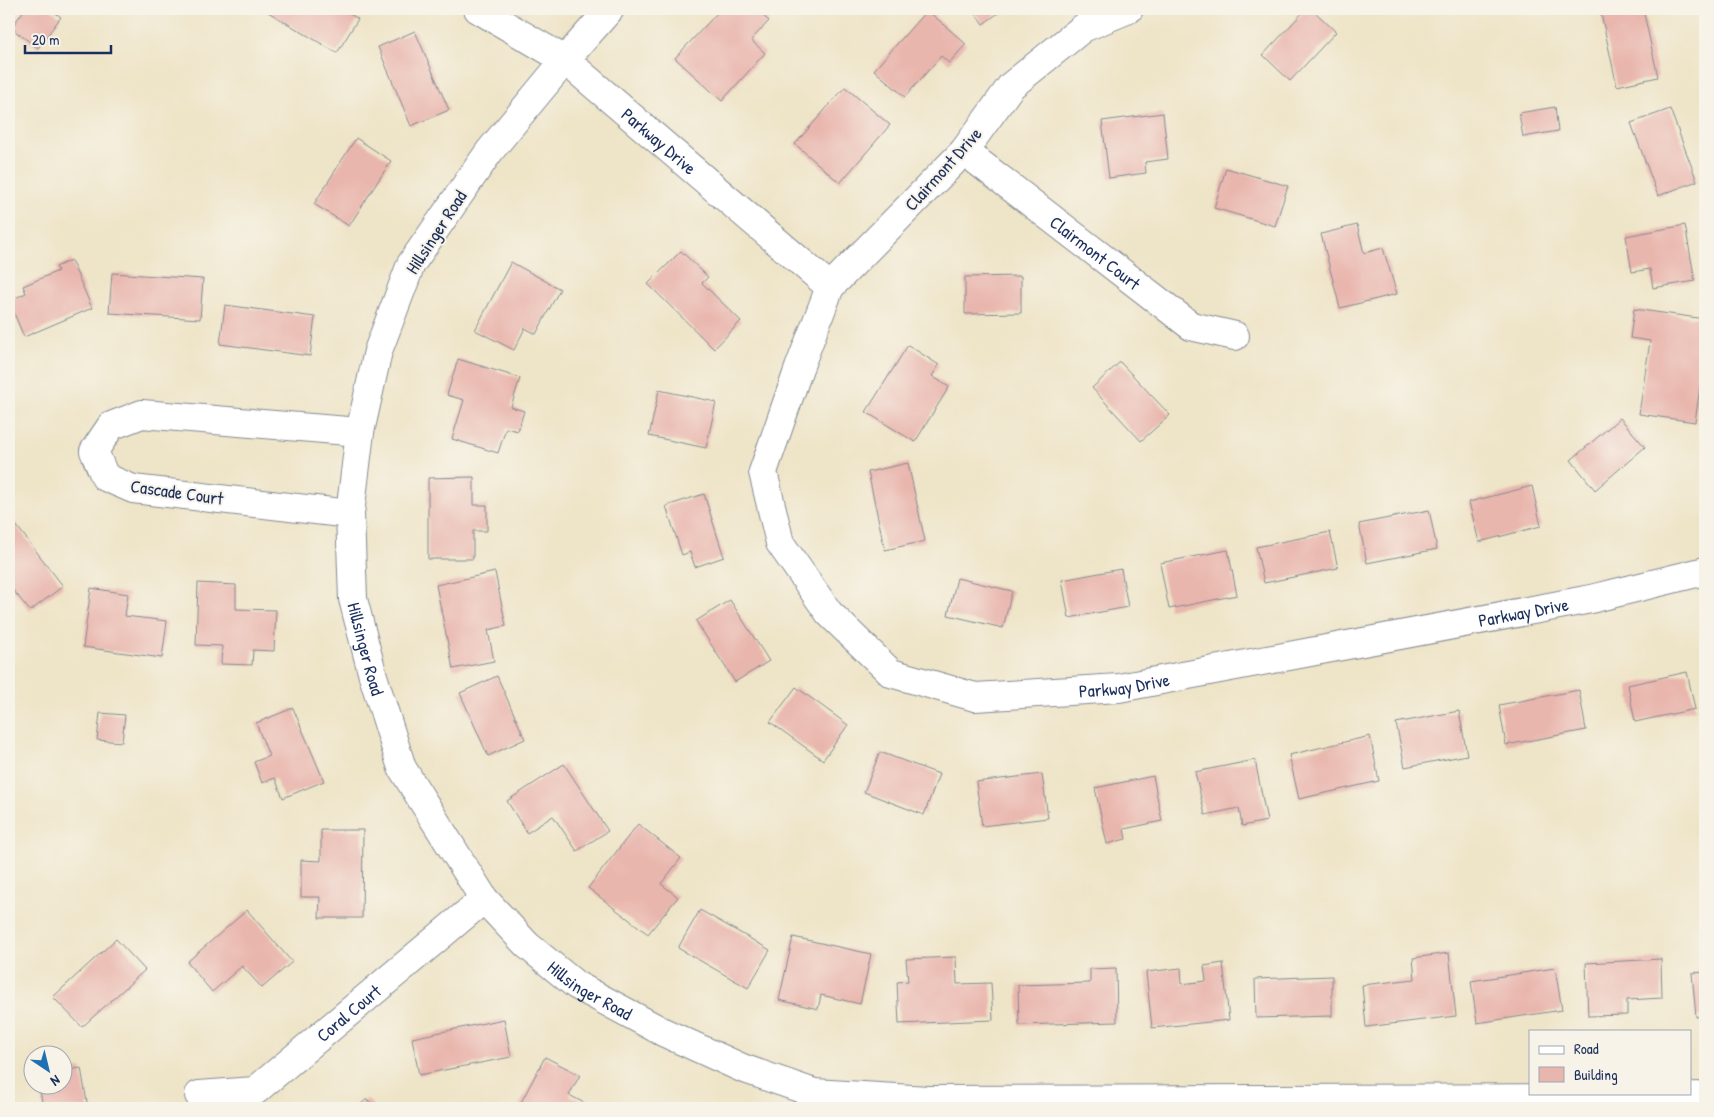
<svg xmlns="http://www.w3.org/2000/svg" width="1714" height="1117" viewBox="0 0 1714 1117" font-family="'Patrick Hand',sans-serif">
<rect width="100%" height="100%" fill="#f7f3e8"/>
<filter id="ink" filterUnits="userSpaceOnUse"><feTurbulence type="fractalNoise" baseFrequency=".02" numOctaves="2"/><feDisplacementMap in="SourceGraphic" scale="10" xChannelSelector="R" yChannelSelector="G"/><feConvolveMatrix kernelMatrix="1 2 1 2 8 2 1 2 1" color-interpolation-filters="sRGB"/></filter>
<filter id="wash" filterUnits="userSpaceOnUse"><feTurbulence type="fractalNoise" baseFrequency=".0096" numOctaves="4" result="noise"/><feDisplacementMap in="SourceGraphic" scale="20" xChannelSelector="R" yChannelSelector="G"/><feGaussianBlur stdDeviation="1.12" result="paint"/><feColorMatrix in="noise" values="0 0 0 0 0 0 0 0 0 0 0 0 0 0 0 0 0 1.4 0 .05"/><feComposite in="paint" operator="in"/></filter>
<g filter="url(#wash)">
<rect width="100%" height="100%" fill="#eee4c7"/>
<g id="blocks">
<path fill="#e9b6ad" d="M 25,9 L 50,9 L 61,17 L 38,48 L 11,28 Z
M 263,9 L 342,9 L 358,19 L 337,53 Z
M 721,9 L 755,9 L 769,21 L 751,40 L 765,53 L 722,101 L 675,58 Z
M 972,9 L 1004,9 L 983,24 Z
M 1306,9 L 1312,9 L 1336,32 L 1290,81 L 1263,55 Z
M 1600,9 L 1643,9 L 1658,77 L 1617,86 Z
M 927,10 L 966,44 L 949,63 L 941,56 L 905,97 L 874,70 Z
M 415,31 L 449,110 L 411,126 L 378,47 Z
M 845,87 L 890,125 L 840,183 L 795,144 Z
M 1555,107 L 1558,131 L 1523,137 L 1519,113 Z
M 1670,109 L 1697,181 L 1658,196 L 1631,123 Z
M 1163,113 L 1168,159 L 1145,162 L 1146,173 L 1109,178 L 1102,121 Z
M 356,138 L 391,161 L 349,226 L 314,204 Z
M 1226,168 L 1288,186 L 1275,226 L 1214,208 Z
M 1357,225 L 1364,253 L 1383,248 L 1397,294 L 1340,308 L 1321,234 Z
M 1685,225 L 1695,281 L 1653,288 L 1650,269 L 1632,272 L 1626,236 Z
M 681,251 L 708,277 L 702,283 L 741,321 L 714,349 L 648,284 Z
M 71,260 L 92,308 L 24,337 L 9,301 L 26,293 L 23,286 L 58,271 L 56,267 Z
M 511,262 L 560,289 L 536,334 L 525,328 L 514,350 L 475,330 Z
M 112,273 L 203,279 L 200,319 L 109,313 Z
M 1021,276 L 1021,313 L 965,314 L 965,277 Z
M 225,305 L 315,317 L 310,356 L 220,344 Z
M 1634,309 L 1705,319 L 1705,352 L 1695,422 L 1639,414 L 1650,341 L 1630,338 Z
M 908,345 L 939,365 L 932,376 L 949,387 L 915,442 L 866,412 Z
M 458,359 L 520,378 L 511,407 L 524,411 L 518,431 L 506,428 L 498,453 L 452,439 L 464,400 L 447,395 Z
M 1120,362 L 1170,415 L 1141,441 L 1092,388 Z
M 659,390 L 716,402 L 706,448 L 649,436 Z
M 1620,418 L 1645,447 L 1595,490 L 1571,460 Z
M 908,463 L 925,541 L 885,550 L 868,472 Z
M 474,477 L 474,505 L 487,505 L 487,531 L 473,531 L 473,559 L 428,559 L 428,478 Z
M 1532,486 L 1541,526 L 1479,542 L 1469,502 Z
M 704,494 L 724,557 L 695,567 L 690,552 L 682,555 L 666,506 Z
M 1429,510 L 1437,549 L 1367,563 L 1359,524 Z
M 9,516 L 63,586 L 30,611 L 13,590 L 9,594 Z
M 1330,532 L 1338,568 L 1264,583 L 1256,547 Z
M 1228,550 L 1237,595 L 1169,609 L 1160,563 Z
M 1121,569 L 1128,607 L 1069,618 L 1062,580 Z
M 495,572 L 506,626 L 488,630 L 494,661 L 453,669 L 436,585 Z
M 957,578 L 1012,591 L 1003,628 L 948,615 Z
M 198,583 L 236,585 L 236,609 L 276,610 L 274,651 L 253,650 L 252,665 L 221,664 L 222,646 L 196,645 Z
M 91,588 L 128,594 L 125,616 L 167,621 L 162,658 L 83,647 Z
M 730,600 L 769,661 L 735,682 L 696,621 Z
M 1687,672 L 1695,709 L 1635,722 L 1628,685 Z
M 497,676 L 525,739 L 488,756 L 460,693 Z
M 796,687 L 848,725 L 823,760 L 770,722 Z
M 1579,690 L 1586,730 L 1506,745 L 1499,705 Z
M 293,708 L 324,781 L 283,798 L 275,778 L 262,783 L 254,762 L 269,756 L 256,723 Z
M 1459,711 L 1467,755 L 1405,767 L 1396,723 Z
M 100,713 L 125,715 L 122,742 L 97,740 Z
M 1370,736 L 1379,781 L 1299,799 L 1289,755 Z
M 880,752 L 939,774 L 924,815 L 864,792 Z
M 1255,760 L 1267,821 L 1242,826 L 1239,808 L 1205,815 L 1195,772 Z
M 564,764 L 608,831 L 577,851 L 553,816 L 527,833 L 507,801 Z
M 1042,774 L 1048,818 L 982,826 L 976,782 Z
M 1153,776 L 1162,821 L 1124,829 L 1126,839 L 1107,844 L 1095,788 Z
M 638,824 L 681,858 L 661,884 L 678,897 L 648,934 L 588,888 Z
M 321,830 L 363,830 L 362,918 L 319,918 L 320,897 L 301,897 L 301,860 L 321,861 Z
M 247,910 L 292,962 L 262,988 L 242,966 L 212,992 L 187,962 Z
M 700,910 L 770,950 L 748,988 L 678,948 Z
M 793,937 L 871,954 L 860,1004 L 821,995 L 818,1009 L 779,1000 Z
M 116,939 L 145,970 L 82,1027 L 53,997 Z
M 1449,953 L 1456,1016 L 1366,1027 L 1362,985 L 1415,979 L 1413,958 Z
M 956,957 L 957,984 L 991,983 L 993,1020 L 899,1024 L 897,982 L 908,981 L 906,959 Z
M 1661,959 L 1662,998 L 1627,1000 L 1627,1015 L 1588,1016 L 1586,963 Z
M 1223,963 L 1229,1020 L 1152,1028 L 1146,972 L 1181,968 L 1182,984 L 1206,981 L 1204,966 Z
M 1116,968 L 1117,1022 L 1019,1025 L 1018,985 L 1090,983 L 1090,969 Z
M 1555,968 L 1562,1010 L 1477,1023 L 1471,981 Z
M 1705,972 L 1705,1016 L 1696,1017 L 1692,973 Z
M 1332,976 L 1332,1016 L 1256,1018 L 1255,979 Z
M 504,1019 L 511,1057 L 419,1075 L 412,1038 Z
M 545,1057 L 580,1075 L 569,1095 L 594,1108 L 518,1108 Z
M 81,1068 L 88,1108 L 43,1108 L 39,1084 L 62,1084 L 62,1071 Z
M 367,1099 L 375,1108 L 356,1108 Z"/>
</g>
</g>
<g filter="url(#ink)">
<use href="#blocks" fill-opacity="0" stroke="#848a92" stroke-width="1"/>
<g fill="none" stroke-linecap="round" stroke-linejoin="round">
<defs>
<g id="minor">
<path id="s1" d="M 478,9 L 565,60 L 830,287"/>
<path id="s2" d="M 610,9 L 565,60 L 489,152 L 411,264 L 378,351 L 360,432 L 350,514 L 353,599 L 373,676 L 402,768 L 484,899 L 527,945 L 576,985 L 663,1032 L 742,1068 L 814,1093 L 928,1100 L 1606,1098 L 1705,1096"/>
<path id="s3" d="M 1129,9 L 1083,28 L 1011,86 L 964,151 L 830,287 L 799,368 L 763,472 L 780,543 L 829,613 L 891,673 L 975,697 L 1119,688 L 1591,599 L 1705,571"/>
<path id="s4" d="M 964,151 L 1191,326 L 1235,336"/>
<path d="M 350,514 L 133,489 L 105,477 L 94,451 L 111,426 L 142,414 L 360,432"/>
<path id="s5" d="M 199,1095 L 255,1091 L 484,899"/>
</g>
</defs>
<use href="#minor" stroke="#848a92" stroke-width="30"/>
<use href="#minor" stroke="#fff" stroke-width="28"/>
</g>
</g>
<g text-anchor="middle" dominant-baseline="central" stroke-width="4" stroke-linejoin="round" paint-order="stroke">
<g font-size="18" fill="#1b2f5e" stroke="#f7f3e8">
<text stroke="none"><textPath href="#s1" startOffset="225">Parkway Drive</textPath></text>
<text transform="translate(943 169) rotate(-48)">Clairmont Drive</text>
<text transform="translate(436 232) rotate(-57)">Hillsinger Road</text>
<text stroke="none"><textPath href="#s4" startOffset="166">Clairmont Court</textPath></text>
<text transform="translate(177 492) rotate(8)">Cascade Court</text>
<text stroke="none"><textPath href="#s3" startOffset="1498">Parkway Drive</textPath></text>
<text stroke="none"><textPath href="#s2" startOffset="719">Hillsinger Road</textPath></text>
<text stroke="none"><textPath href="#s3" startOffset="1092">Parkway Drive</textPath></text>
<text stroke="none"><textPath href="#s2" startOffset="1139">Hillsinger Road</textPath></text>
<text stroke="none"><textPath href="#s5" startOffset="178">Coral Court</textPath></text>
</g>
</g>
<rect width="1714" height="1117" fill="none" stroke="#f7f3e8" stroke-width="30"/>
<rect x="1529" y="1030" width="162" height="65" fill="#f7f3e8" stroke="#9fa5b1"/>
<rect x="1539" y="1046" width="25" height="8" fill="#ffffff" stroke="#9fa5b1"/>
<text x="1574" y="1054" font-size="15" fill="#1b2f5e">Road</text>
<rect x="1539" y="1067" width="25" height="15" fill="#e9b6ad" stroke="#9fa5b1"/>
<text x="1574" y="1080" font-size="15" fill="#1b2f5e">Building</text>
<g transform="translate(48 1070) rotate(145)"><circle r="24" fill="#f7f3e8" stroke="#9fa5b1"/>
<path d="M0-4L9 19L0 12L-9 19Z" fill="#1f6fb2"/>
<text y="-8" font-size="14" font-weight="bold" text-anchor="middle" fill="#1b2f5e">N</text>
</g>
<path d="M25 45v8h86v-8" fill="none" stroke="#1b2f5e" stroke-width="2.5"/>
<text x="32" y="45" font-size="15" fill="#1b2f5e" stroke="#f7f3e8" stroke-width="4" paint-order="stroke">20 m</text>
</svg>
